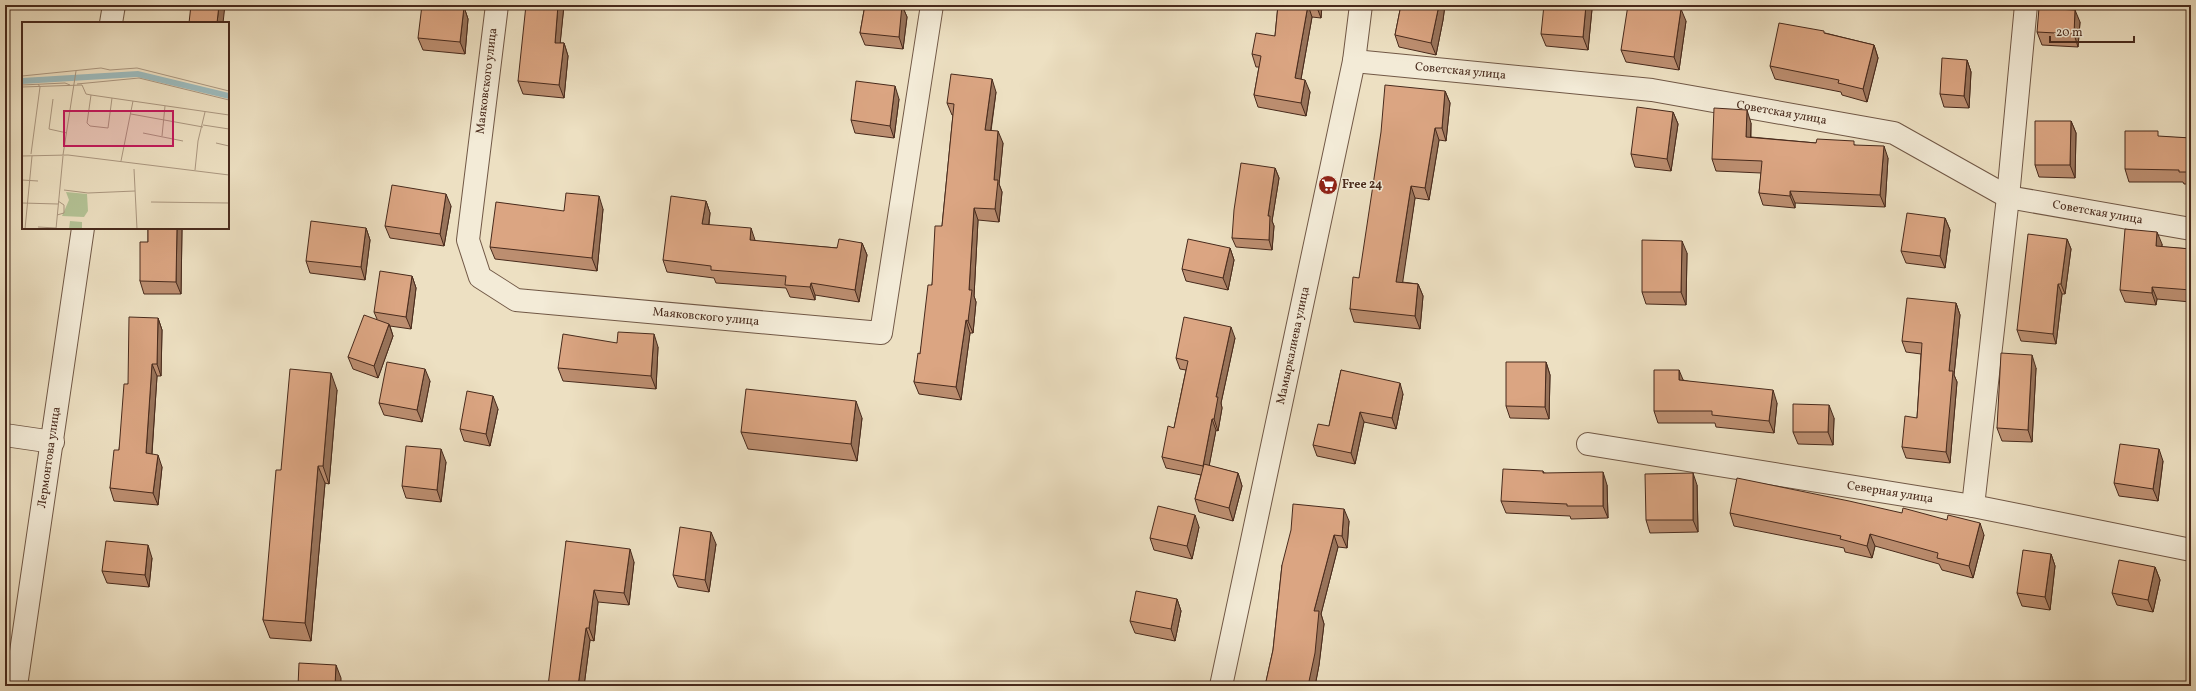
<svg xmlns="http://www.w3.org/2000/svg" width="2196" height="691" viewBox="0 0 2196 691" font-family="Vollkorn,serif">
<rect width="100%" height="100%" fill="#ede0c2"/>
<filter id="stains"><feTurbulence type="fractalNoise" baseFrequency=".005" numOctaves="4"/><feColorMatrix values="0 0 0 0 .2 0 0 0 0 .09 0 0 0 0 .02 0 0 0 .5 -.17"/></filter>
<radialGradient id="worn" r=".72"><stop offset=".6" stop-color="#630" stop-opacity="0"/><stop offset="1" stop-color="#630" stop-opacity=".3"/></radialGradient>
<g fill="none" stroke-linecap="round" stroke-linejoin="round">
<defs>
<g id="street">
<path id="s1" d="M 497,5 L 468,240 L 480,277 L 516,300 L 881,333 L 932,5"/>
<path d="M 111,23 L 114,5"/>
<path id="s2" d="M 1354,61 L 1652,90 L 1894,133 L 2008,197 L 2191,229"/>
<path d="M 5,435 L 53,442"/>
<path id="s3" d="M 1588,444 L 1973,506 L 2191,550"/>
<path d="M 1973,506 L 2008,197 L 2026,5"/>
<path id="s4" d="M 16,686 L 83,228"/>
<path id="s5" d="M 1221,686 L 1354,61 L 1361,5"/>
</g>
</defs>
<use href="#street" stroke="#715846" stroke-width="24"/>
<use href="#street" stroke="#f3ebd7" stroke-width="22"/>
</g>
<path fill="#bc8e70" stroke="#482a1c" d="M 564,5 L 560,43 L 564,43 L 568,56 L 564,98 L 523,94 L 518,81 Z
M 865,5 L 905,5 L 904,10 L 907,17 L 903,49 L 865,45 L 860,33 Z
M 988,5 L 1027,5 L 1027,8 Z
M 1278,5 L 1322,5 L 1321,18 L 1312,17 L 1301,79 L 1310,92 L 1306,116 L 1258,107 L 1254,95 L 1259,67 L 1256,67 L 1252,54 L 1275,36 Z
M 1401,5 L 1445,5 L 1443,20 L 1436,55 L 1399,47 L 1395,35 Z
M 464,7 L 468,19 L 465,54 L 423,50 L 418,38 Z
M 1592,9 L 1588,50 L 1546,46 L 1541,34 Z
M 1686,21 L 1679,70 L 1626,62 L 1621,50 Z
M 2080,22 L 2078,47 L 2042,45 L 2037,32 Z
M 1825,33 L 1874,45 L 1878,58 L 1867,102 L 1842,95 L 1841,92 L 1775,79 L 1770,66 Z
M 1967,60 L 1971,72 L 1969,108 L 1944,107 L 1940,94 Z
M 1445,91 L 1450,103 L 1446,141 L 1439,140 L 1429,200 L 1415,198 L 1402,282 L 1418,284 L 1423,296 L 1420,329 L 1354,322 L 1350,309 L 1359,278 Z
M 996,92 L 991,131 L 1003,143 L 999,184 L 1002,192 L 999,222 L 978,220 L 974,296 L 976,302 L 973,333 L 970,333 L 961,400 L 919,394 L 914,382 L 920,354 L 942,226 L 953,115 L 952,115 L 947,103 Z
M 899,99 L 894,138 L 855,133 L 851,120 Z
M 1673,112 L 1678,124 L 1671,171 L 1635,167 L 1631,154 Z
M 2071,121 L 2076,133 L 2075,178 L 2039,177 L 2035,165 Z
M 1751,123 L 1751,137 L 1816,143 L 1855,145 L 1888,158 L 1885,207 L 1795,203 L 1795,208 L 1763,205 L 1759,193 L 1761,173 L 1716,171 L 1712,159 Z
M 2160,137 L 2191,138 L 2191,184 L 2184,184 L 2183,182 L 2129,182 L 2125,169 Z
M 1275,168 L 1279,178 L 1272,221 L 1274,226 L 1272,250 L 1236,247 L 1232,238 Z
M 706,201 L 710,213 L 709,225 L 755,241 L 837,248 L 862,243 L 867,255 L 859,302 L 815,295 L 815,300 L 790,297 L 786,288 L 716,283 L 714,278 L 667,272 L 663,260 Z
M 451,206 L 444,246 L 390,238 L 385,226 Z
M 603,209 L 597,271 L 495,259 L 490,247 L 564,211 Z
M 1945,218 L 1950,230 L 1945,268 L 1906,263 L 1901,251 Z
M 148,228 L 182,228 L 181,294 L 144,294 L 140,281 L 148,242 Z
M 366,228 L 370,240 L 365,280 L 310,273 L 306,261 Z
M 2067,239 L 2071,249 L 2065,294 L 2062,294 L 2056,344 L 2021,341 L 2017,330 Z
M 2162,244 L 2162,247 L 2191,249 L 2191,302 L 2157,299 L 2156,305 L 2125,302 L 2120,290 Z
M 1230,248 L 1234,260 L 1228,290 L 1186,281 L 1182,269 Z
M 1687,253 L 1686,305 L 1646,304 L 1642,292 Z
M 412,276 L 416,288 L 411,329 L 390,326 L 393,336 L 378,378 L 353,369 L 348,357 L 377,319 L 374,312 Z
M 1956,303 L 1960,315 L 1954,375 L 1957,382 L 1950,463 L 1906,458 L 1902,447 L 1917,418 L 1921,354 L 1906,352 L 1902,341 Z
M 158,318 L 162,330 L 161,376 L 157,376 L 152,454 L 162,467 L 158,505 L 114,501 L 110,488 L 119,450 L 128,384 Z
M 1235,338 L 1221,403 L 1222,408 L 1218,431 L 1216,430 L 1209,466 L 1238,473 L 1242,486 L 1233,521 L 1199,512 L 1195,499 L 1201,475 L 1166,468 L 1162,457 L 1174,428 L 1186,370 L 1180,369 L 1176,358 Z
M 617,343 L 658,347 L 656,389 L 563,381 L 558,368 Z
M 1546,362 L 1550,375 L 1549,419 L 1510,418 L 1506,406 Z
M 2036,368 L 2032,442 L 2002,441 L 1997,428 Z
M 1341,370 L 1403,394 L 1396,429 L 1364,422 L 1355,464 L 1317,456 L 1313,445 L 1329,426 Z
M 1683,380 L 1777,403 L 1774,433 L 1716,427 L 1715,423 L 1658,423 L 1654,411 Z
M 430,381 L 422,422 L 384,415 L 379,403 Z
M 337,390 L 329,484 L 325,483 L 311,641 L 270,638 L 263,620 L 281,470 Z
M 498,409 L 490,446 L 464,441 L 460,429 Z
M 862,418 L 857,461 L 748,449 L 741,432 Z
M 1834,418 L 1833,445 L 1798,444 L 1793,432 Z
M 2163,461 L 2158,501 L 2119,496 L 2114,483 Z
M 446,462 L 441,502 L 406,498 L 402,486 Z
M 1543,471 L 1544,473 L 1607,485 L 1608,518 L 1571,519 L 1570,516 L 1506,513 L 1501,501 Z
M 1697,485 L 1698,532 L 1650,533 L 1646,520 Z
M 1730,513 L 1984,535 L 1973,578 L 1942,570 L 1939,564 L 1875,546 L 1872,558 L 1845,552 L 1844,548 L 1734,526 Z
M 1349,521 L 1347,548 L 1338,547 L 1321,614 L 1324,624 L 1319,665 L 1315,686 L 1265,686 L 1273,650 L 1282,565 Z
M 1199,527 L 1192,559 L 1154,550 L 1150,538 Z
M 566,541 L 634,562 L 629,605 L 598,602 L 594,641 L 590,640 L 584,686 Z
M 716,544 L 709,592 L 678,587 L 673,575 Z
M 2051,554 L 2055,566 L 2050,610 L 2022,606 L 2017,593 Z
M 152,558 L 149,587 L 107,583 L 102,571 Z
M 2155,567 L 2160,580 L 2153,612 L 2117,605 L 2112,593 Z
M 1177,599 L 1181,611 L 1175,641 L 1135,633 L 1130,621 Z"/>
<path fill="#99745b" stroke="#482a1c" d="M 219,5 L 225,5 L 223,23 L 217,23 Z
M 558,5 L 564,5 L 559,55 L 555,43 Z
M 899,5 L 905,5 L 904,10 L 907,17 L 903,49 L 899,37 Z
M 1308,5 L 1312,17 L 1299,90 L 1295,78 Z
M 1316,5 L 1322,5 L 1321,18 Z
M 1439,5 L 1445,5 L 1443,20 L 1436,55 L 1431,43 Z
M 1586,5 L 1590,5 L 1592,9 L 1588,50 L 1583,37 Z
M 464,7 L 468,19 L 465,54 L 460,42 Z
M 1681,9 L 1686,21 L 1679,70 L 1674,57 Z
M 2075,10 L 2080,22 L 2078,47 L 2074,34 Z
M 564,43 L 568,56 L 564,98 L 559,85 Z
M 1874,45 L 1878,58 L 1867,102 L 1863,89 Z
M 1967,60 L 1971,72 L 1969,108 L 1964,96 Z
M 992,79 L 996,92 L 989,142 L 985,130 Z
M 1305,80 L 1310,92 L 1306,116 L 1301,103 Z
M 895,86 L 899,99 L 894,138 L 890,126 Z
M 1445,91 L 1450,103 L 1446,141 L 1442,128 Z
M 1747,110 L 1751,123 L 1750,149 L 1746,137 Z
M 1673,112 L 1678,124 L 1671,171 L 1667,159 Z
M 2071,121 L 2076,133 L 2075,178 L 2070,165 Z
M 1435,128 L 1439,140 L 1429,200 L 1425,188 Z
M 998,131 L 1003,143 L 999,184 L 1002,192 L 999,222 L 995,209 L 994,180 Z
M 1884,146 L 1888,158 L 1885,207 L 1880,195 Z
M 1275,168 L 1279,178 L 1272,221 L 1274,226 L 1272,250 L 1269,240 L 1268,216 Z
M 1411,186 L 1415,198 L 1401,294 L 1396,282 Z
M 1790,191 L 1795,203 L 1795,208 L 1790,196 Z
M 446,194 L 451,206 L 444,246 L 440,234 Z
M 599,196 L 603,209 L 597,271 L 592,258 Z
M 706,201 L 710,213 L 707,237 L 702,224 Z
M 974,208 L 978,220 L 974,296 L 976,302 L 973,333 L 968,321 L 969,290 Z
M 1945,218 L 1950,230 L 1945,268 L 1940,256 Z
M 177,228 L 182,228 L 181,294 L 176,282 Z
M 366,228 L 370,240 L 365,280 L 361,267 Z
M 751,228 L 755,240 L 754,253 L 750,240 Z
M 2157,232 L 2162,244 L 2161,258 L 2156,246 Z
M 2067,239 L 2071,249 L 2065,294 L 2061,284 Z
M 1682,241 L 1687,253 L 1686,305 L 1681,292 Z
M 862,243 L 867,255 L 859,302 L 855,290 Z
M 1230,248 L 1234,260 L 1228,290 L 1223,278 Z
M 412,276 L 416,288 L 411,329 L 406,317 Z
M 811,283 L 815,295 L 815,300 L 810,287 Z
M 1418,284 L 1423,296 L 1420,329 L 1415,316 Z
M 2058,284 L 2062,294 L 2056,344 L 2053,334 Z
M 2152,287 L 2157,299 L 2156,305 L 2152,293 Z
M 1956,303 L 1960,315 L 1954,375 L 1957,382 L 1950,463 L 1946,452 L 1949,371 Z
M 158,318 L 162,330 L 161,376 L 157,364 Z
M 966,320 L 970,333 L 961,400 L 956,387 Z
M 389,324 L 393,336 L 378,378 L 374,366 Z
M 1231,327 L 1235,338 L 1221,403 L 1222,408 L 1218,431 L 1214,419 L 1216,397 Z
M 654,334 L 658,347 L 656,389 L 651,376 Z
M 2032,355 L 2036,368 L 2032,442 L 2028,430 Z
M 1546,362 L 1550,375 L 1549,419 L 1545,407 Z
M 152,364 L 157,376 L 151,466 L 146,453 Z
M 425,369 L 430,381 L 422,422 L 417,410 Z
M 1679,370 L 1684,382 L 1679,380 Z
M 331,373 L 337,390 L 329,484 L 323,466 Z
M 1400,383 L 1403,394 L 1396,429 L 1392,418 Z
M 1773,390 L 1777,403 L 1774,433 L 1769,421 Z
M 493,396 L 498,409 L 490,446 L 486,434 Z
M 856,401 L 862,418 L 857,461 L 851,444 Z
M 1829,405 L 1834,418 L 1833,445 L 1828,432 Z
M 1360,412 L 1364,422 L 1355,464 L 1351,453 Z
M 1212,419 L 1216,430 L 1207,477 L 1203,466 Z
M 441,449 L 446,462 L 441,502 L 437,490 Z
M 2159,449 L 2163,461 L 2158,501 L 2153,489 Z
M 158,455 L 162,467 L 158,505 L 153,493 Z
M 318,466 L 325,483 L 311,641 L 305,623 Z
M 1603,472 L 1607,485 L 1608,518 L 1603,506 Z
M 1238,473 L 1242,486 L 1233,521 L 1229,508 Z
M 1693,473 L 1697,485 L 1698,532 L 1693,520 Z
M 1344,509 L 1349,521 L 1347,548 L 1342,536 Z
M 1195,515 L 1199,527 L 1192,559 L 1187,546 Z
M 1980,523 L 1984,535 L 1973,578 L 1969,566 Z
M 711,532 L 716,544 L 709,592 L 705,580 Z
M 1870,534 L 1875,546 L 1872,558 L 1867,546 Z
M 1334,535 L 1338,547 L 1321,614 L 1324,624 L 1319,665 L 1315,686 L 1308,686 L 1314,611 Z
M 148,545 L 152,558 L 149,587 L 145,575 Z
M 630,549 L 634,562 L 629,605 L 624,593 Z
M 2051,554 L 2055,566 L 2050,610 L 2045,597 Z
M 2155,567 L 2160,580 L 2153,612 L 2148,600 Z
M 594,590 L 598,602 L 594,641 L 589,628 Z
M 1177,599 L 1181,611 L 1175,641 L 1171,629 Z
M 586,628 L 590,640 L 584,686 L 578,686 Z
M 336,665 L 341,678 L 341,686 L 335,686 Z"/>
<path fill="#dba582" stroke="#482a1c" d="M 191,5 L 219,5 L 217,23 L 189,23 Z
M 422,5 L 449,5 L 464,7 L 460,42 L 418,38 Z
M 526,5 L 558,5 L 555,43 L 564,43 L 559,85 L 518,81 Z
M 865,5 L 902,5 L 899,37 L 860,33 Z
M 1278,5 L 1308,5 L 1295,78 L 1305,80 L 1301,103 L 1254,95 L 1261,56 L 1252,54 L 1256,33 L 1275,36 Z
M 1401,5 L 1439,5 L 1431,43 L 1395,35 Z
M 1544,5 L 1586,5 L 1583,37 L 1541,34 Z
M 1628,5 L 1654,5 L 1681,9 L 1674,57 L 1621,50 Z
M 2039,8 L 2075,10 L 2074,34 L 2037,32 Z
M 1779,23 L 1824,31 L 1824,33 L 1874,45 L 1863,89 L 1838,83 L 1839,80 L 1770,66 Z
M 1942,58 L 1967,60 L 1964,96 L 1940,94 Z
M 951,74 L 992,79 L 985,130 L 998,131 L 994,180 L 998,180 L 995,209 L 974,208 L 969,290 L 972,290 L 968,321 L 966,320 L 956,387 L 914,382 L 918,353 L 920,354 L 928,285 L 932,285 L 935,226 L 942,226 L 954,104 L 947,103 Z
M 856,81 L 895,86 L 890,126 L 851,120 Z
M 1385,85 L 1445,91 L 1442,128 L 1435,128 L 1425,188 L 1411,186 L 1396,282 L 1418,284 L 1415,316 L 1350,309 L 1353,277 L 1359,278 L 1381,132 Z
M 1637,107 L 1673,112 L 1667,159 L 1631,154 Z
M 1714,108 L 1747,110 L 1746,137 L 1816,143 L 1817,139 L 1854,141 L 1854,145 L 1884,146 L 1880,195 L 1790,191 L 1790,196 L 1759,193 L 1762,161 L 1712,159 Z
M 2035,121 L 2071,121 L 2070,165 L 2035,165 Z
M 2125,131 L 2158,131 L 2158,136 L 2191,138 L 2191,172 L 2179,172 L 2179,170 L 2125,169 Z
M 1241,163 L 1275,168 L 1268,216 L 1270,216 L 1269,240 L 1232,238 L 1234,210 Z
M 392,185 L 446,194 L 440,234 L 385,226 Z
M 566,193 L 599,196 L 592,258 L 490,247 L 496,202 L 564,211 Z
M 671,196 L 706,201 L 702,224 L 751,228 L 750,240 L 837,248 L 839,239 L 862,243 L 855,290 L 811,283 L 810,287 L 785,285 L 786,276 L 711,270 L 711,266 L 663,260 Z
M 1907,213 L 1945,218 L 1940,256 L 1901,251 Z
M 311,221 L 366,228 L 361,267 L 306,261 Z
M 148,228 L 177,228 L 176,282 L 140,281 L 140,242 L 148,242 Z
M 2125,229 L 2157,232 L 2156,246 L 2191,249 L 2191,290 L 2152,287 L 2152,293 L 2120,290 Z
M 2028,234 L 2067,239 L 2061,284 L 2058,284 L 2053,334 L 2017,330 Z
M 1188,239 L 1230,248 L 1223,278 L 1182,269 Z
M 1642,240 L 1682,241 L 1681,292 L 1642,292 Z
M 380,271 L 412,276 L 406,317 L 374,312 Z
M 1907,298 L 1956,303 L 1949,371 L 1953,371 L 1946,452 L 1902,447 L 1905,416 L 1917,418 L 1922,343 L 1902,341 Z
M 364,315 L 389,324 L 374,366 L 348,357 Z
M 129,317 L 158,318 L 157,364 L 152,364 L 146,453 L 158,455 L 153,493 L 110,488 L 114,450 L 119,450 L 124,384 L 128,384 Z
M 1184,317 L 1231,327 L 1216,397 L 1218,397 L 1214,419 L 1212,419 L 1203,466 L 1162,457 L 1168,426 L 1174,428 L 1188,361 L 1176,358 Z
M 618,332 L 654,334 L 651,376 L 558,368 L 563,334 L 617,343 Z
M 2001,353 L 2032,355 L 2028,430 L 1997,428 Z
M 387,362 L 425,369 L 417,410 L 379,403 Z
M 1506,362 L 1546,362 L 1545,407 L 1506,406 Z
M 290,369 L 331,373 L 323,466 L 318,466 L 305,623 L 263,620 L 276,470 L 281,470 Z
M 1341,370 L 1400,383 L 1392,418 L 1360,412 L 1351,453 L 1313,445 L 1318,424 L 1329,426 Z
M 1654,370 L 1679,370 L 1679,380 L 1773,390 L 1769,421 L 1712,415 L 1712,411 L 1654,411 Z
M 746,389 L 856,401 L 851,444 L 741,432 Z
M 467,391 L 493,396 L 486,434 L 460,429 Z
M 1793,404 L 1829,405 L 1828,432 L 1793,432 Z
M 2120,444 L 2159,449 L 2153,489 L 2114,483 Z
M 406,446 L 441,449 L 437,490 L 402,486 Z
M 1204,464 L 1238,473 L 1229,508 L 1195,499 Z
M 1503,469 L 1543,471 L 1543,473 L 1603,472 L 1603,506 L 1567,506 L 1567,504 L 1501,501 Z
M 1693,473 L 1693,520 L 1646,520 L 1645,474 Z
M 1737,478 L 1849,501 L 1902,513 L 1903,508 L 1947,520 L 1948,515 L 1980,523 L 1969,566 L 1937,558 L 1938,553 L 1870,534 L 1867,546 L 1840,539 L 1841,536 L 1730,513 Z
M 1293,504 L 1344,509 L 1342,536 L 1334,535 L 1314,611 L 1319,611 L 1315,653 L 1308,686 L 1265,686 L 1273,650 L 1282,565 L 1291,530 Z
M 1158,506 L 1195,515 L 1187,546 L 1150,538 Z
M 680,527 L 711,532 L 705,580 L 673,575 Z
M 106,541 L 148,545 L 145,575 L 102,571 Z
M 566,541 L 630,549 L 624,593 L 594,590 L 589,628 L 586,628 L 578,686 L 548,686 Z
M 2023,550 L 2051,554 L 2045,597 L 2017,593 Z
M 2119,560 L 2155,567 L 2148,600 L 2112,593 Z
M 1136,591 L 1177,599 L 1171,629 L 1130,621 Z
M 299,663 L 336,665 L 335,686 L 298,686 Z"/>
<defs>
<symbol id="supermarket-disc" viewBox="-11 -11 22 22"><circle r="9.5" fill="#8f2418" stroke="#f3ebd7"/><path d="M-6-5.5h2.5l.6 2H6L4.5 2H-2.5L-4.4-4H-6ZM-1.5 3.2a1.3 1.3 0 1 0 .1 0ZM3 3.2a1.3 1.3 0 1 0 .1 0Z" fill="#fff"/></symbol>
</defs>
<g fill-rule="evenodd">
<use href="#supermarket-disc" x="1317" y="174" width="22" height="22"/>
</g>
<g text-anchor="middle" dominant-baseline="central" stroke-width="3" stroke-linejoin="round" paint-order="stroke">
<g font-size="12" fill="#482a1c" stroke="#f3ebd7">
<text stroke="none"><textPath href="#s2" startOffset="107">Советская улица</textPath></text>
<text transform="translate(487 81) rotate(-83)">Маяковского улица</text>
<text stroke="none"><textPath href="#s2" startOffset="431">Советская улица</textPath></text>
<text stroke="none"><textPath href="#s2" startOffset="767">Советская улица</textPath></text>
<text stroke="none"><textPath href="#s1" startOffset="509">Маяковского улица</textPath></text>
<text stroke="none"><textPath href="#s5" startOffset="348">Мамыркалиева улица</textPath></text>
<text stroke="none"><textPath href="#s4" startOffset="231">Лермонтова улица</textPath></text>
<text stroke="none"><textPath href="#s3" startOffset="306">Северная улица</textPath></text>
</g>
<g font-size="12" font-weight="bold" fill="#482a1c" stroke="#f3ebd7" text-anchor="start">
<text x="1342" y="185">Free 24</text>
</g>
</g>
<g transform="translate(22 22)">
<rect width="207" height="207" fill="#ede0c2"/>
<path d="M 44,170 L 65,172 L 66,189 L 62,195 L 40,194 L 47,178 ZM 48,199 L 60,200 L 60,207 L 47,207 Z" fill="#b4c396"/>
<path d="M 116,49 L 207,71 L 207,77 L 115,55 L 0,62 L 0,56 Z" fill="#9dbbbd"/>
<path fill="none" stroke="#ab9780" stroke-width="1" d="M 0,54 L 79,46 L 88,48 L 115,46 L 207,69M 55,62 L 117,56 L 207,78M 0,63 L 43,61 L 48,63M 0,65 L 60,63 L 64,72 L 69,73 L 207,93M 69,73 L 65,101 L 68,104 L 86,106 L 90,76M 31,77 L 27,107 L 45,111M 109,92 L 181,105M 181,103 L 207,107M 121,111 L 161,119M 140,114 L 143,84M 194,121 L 207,124M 9,132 L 18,65 L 16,62M 41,133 L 54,49M 0,134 L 46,133 L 207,153M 99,139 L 111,79M 112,147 L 115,207M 173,148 L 176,119 L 183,90M 0,158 L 16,159M 42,168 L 66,171 L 113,169M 129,180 L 207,181M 0,181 L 36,182M 35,193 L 42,191 L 42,183 L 36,179M 16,205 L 34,206M 3,207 L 10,134M 34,207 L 41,134"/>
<path fill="#c2185b" fill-opacity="0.15" stroke="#c2185b" stroke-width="2" d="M 42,89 L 151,89 L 151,124 L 42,124 Z"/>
<rect width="207" height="207" fill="none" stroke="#482a1c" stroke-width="2"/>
</g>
<rect width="2196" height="691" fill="none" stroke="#ede0c2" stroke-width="20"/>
<rect x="6" y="6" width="2184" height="679" fill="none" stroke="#482a1c" stroke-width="2"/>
<rect x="10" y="10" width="2176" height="671" fill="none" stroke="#482a1c"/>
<path d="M2050 36v6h84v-6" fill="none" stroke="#482a1c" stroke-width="2"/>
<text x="2056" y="36" font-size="12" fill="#482a1c" stroke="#f3ebd7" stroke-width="3" paint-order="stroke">20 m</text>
<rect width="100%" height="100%" filter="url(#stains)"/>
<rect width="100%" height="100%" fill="url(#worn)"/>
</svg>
